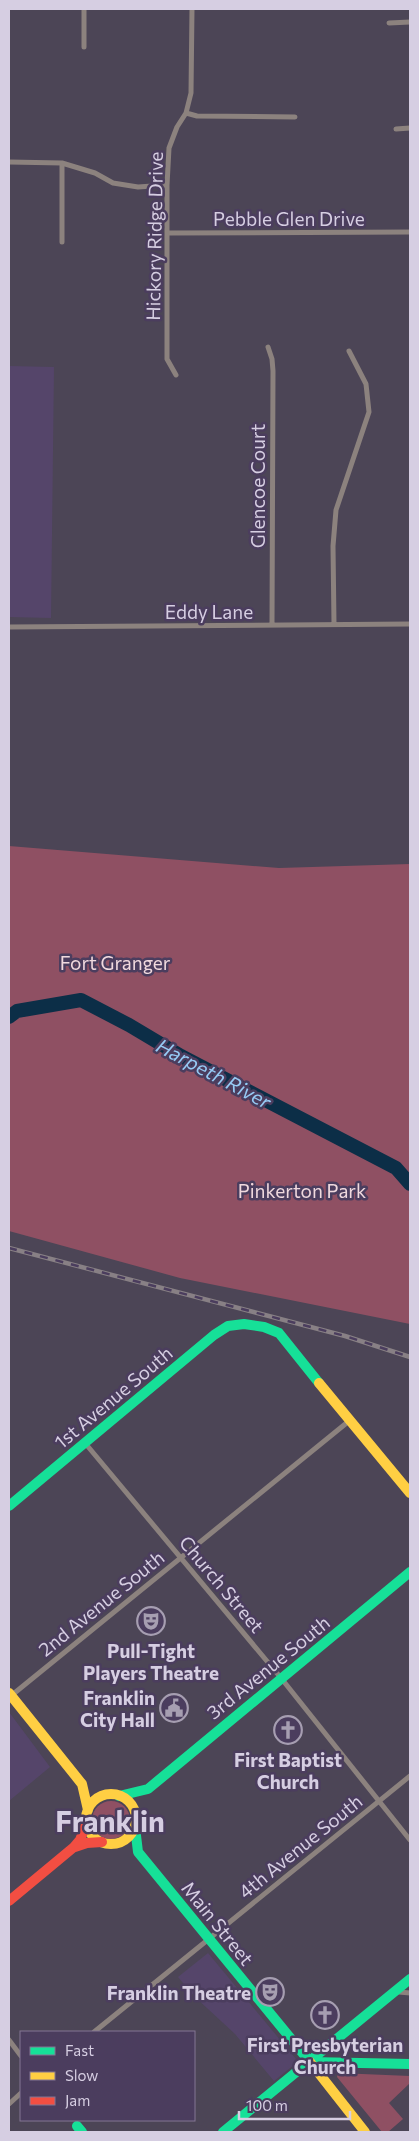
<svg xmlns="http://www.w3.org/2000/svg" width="419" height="2141" viewBox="0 0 419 2141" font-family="Commissioner,sans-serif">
<rect width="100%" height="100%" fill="#4c4556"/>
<path fill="#55456a" d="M 9,366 L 54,367 L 51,618 L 9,617 Z
M 9,1712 L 50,1767 L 9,1801 Z
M 208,1953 L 296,2059 L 295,2064 L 274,2081 L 235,2034 L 194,1996 L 178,1977 Z"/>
<path fill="#8f5063" d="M 9,846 L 279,868 L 410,864 L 410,1324 L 180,1278 L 9,1231 Z
M92 1820a19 19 0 1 1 38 0a19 19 0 1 1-38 0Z
M 338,2073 L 410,2076 L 410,2083 L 389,2103 L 403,2119 L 388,2132 L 382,2132 L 337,2077 Z"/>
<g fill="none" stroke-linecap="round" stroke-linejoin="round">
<path stroke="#0c2e47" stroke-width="14" d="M 9,1017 L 17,1011 L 81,1000 L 129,1025 L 181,1056 L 396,1168 L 410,1184"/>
<path stroke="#8c827e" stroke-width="5" d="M 84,9 L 84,47
M 389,23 L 410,22
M 186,113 L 197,116 L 295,117
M 396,129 L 410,128
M 9,162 L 62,163 L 95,173 L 113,183 L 138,187 L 167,185
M 169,233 L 410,232
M 62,242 L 62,163
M 268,347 L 272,359 L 273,371 L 272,625
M 176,375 L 167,359 L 167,185 L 169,148 L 177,127 L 186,113 L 191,93 L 192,9
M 334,624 L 333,546 L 336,510 L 369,412 L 366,384 L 349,351
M 9,627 L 410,624
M 85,1443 L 281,1678 L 410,1840
M 12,1695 L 349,1421
M 399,1992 L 410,1993
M 94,2032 L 410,1776
M 9,2040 L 21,2056
M 9,2104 L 21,2093"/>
<path stroke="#16e098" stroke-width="10" d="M 9,1506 L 214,1335 L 228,1326 L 244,1324 L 264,1327 L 279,1333 L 319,1383
M 119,1796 L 148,1789 L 410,1572
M 135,1827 L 138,1852 L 310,2062
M 310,2062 L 410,2064
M 77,2126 L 82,2132
M 223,2132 L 410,1979"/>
<path stroke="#ffcf43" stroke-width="10" d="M 319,1383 L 410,1493
M 9,1693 L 82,1784 L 88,1810
M86 1819a25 25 0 1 1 50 0a25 25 0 1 1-50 0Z
M 310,2062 L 365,2132"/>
<path stroke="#f24e42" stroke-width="10" d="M 75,1847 L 87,1843 L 102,1842
M 9,1901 L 74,1847 L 80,1840 L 87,1822"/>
<defs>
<path id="rail" d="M 9,1248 L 345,1336 L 410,1357"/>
</defs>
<use href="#rail" stroke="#888085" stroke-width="4.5"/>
<use href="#rail" stroke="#4b3d5e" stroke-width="2.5" stroke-dasharray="8" stroke-linecap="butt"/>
</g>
<defs>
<symbol id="theatre-ring" viewBox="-11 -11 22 22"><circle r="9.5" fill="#4b3d5e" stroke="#a69eb1" stroke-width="1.5"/><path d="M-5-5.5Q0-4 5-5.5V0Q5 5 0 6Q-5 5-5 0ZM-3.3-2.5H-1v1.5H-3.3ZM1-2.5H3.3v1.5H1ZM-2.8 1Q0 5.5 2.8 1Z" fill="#a69eb1"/></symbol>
<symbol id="civic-ring" viewBox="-11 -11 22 22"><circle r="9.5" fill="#4b3d5e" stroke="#a69eb1" stroke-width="1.5"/><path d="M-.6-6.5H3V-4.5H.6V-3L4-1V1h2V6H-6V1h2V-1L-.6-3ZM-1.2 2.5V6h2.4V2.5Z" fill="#a69eb1"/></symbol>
<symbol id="church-ring" viewBox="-11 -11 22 22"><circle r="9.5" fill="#4b3d5e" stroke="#a69eb1" stroke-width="1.5"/><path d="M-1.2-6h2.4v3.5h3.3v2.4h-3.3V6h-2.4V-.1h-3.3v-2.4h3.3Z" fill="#a69eb1"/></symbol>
</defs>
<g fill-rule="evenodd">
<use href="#theatre-ring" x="135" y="1605" width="32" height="32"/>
<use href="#civic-ring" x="158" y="1692" width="32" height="32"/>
<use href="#church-ring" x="272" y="1714" width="32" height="32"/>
<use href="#theatre-ring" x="254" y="1976" width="32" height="32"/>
<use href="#church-ring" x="309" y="1999" width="32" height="32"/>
</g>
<g text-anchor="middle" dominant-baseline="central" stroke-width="5" stroke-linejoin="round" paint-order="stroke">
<g font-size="19" fill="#d6cee2" stroke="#4b3d5e">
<text x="289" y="218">Pebble Glen Drive</text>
<text transform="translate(154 236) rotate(-89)">Hickory Ridge Drive</text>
<text transform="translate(257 486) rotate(-90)">Glencoe Court</text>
<text x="209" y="611">Eddy Lane</text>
<text transform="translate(113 1397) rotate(-40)">1st Avenue South</text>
<text transform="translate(222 1584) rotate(50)">Church Street</text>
<text transform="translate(101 1603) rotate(-39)">2nd Avenue South</text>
<text transform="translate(268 1667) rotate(-39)">3rd Avenue South</text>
<text transform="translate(300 1846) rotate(-39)">4th Avenue South</text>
<text transform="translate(218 1923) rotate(51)">Main Street</text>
</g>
<g font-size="19" fill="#f0d9de" stroke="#4b3d5e">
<text x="115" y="962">Fort Granger</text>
<text x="302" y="1190">Pinkerton Park</text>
</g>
<g font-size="19" font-weight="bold" fill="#d6cee2" stroke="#4b3d5e">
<text x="151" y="1650">Pull-Tight<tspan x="151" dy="22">Players Theatre</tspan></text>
<text x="155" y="1697" text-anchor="end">Franklin<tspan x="155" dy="22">City Hall</tspan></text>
<text x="288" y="1759">First Baptist<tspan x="288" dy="22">Church</tspan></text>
<text x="251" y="1992" text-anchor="end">Franklin Theatre</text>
<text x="325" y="2044">First Presbyterian<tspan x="325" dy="22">Church</tspan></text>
</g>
<g font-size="20" font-style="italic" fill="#96caf4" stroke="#4b3d5e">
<text transform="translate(214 1073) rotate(28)">Harpeth River</text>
</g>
<g font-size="29" font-weight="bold" fill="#d6cee2" stroke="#4b3d5e">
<text x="110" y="1820">Franklin</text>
</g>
</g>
<rect width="419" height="2141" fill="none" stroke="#d6cee2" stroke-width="20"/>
<rect x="20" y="2031" width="175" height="90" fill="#4b3d5e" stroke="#837793"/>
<rect x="30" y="2047" width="25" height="8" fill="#16e098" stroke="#837793"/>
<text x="65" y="2056" font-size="15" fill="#d6cee2">Fast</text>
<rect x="30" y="2072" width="25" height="8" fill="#ffcf43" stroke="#837793"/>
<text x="65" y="2081" font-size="15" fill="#d6cee2">Slow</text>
<rect x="30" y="2097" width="25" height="8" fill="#f24e42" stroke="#837793"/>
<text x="65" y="2106" font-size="15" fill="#d6cee2">Jam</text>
<path d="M239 2111v8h111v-8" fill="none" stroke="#d6cee2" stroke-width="2.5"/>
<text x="246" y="2111" font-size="15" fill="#d6cee2" stroke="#4b3d5e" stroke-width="4" paint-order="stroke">100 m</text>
</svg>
